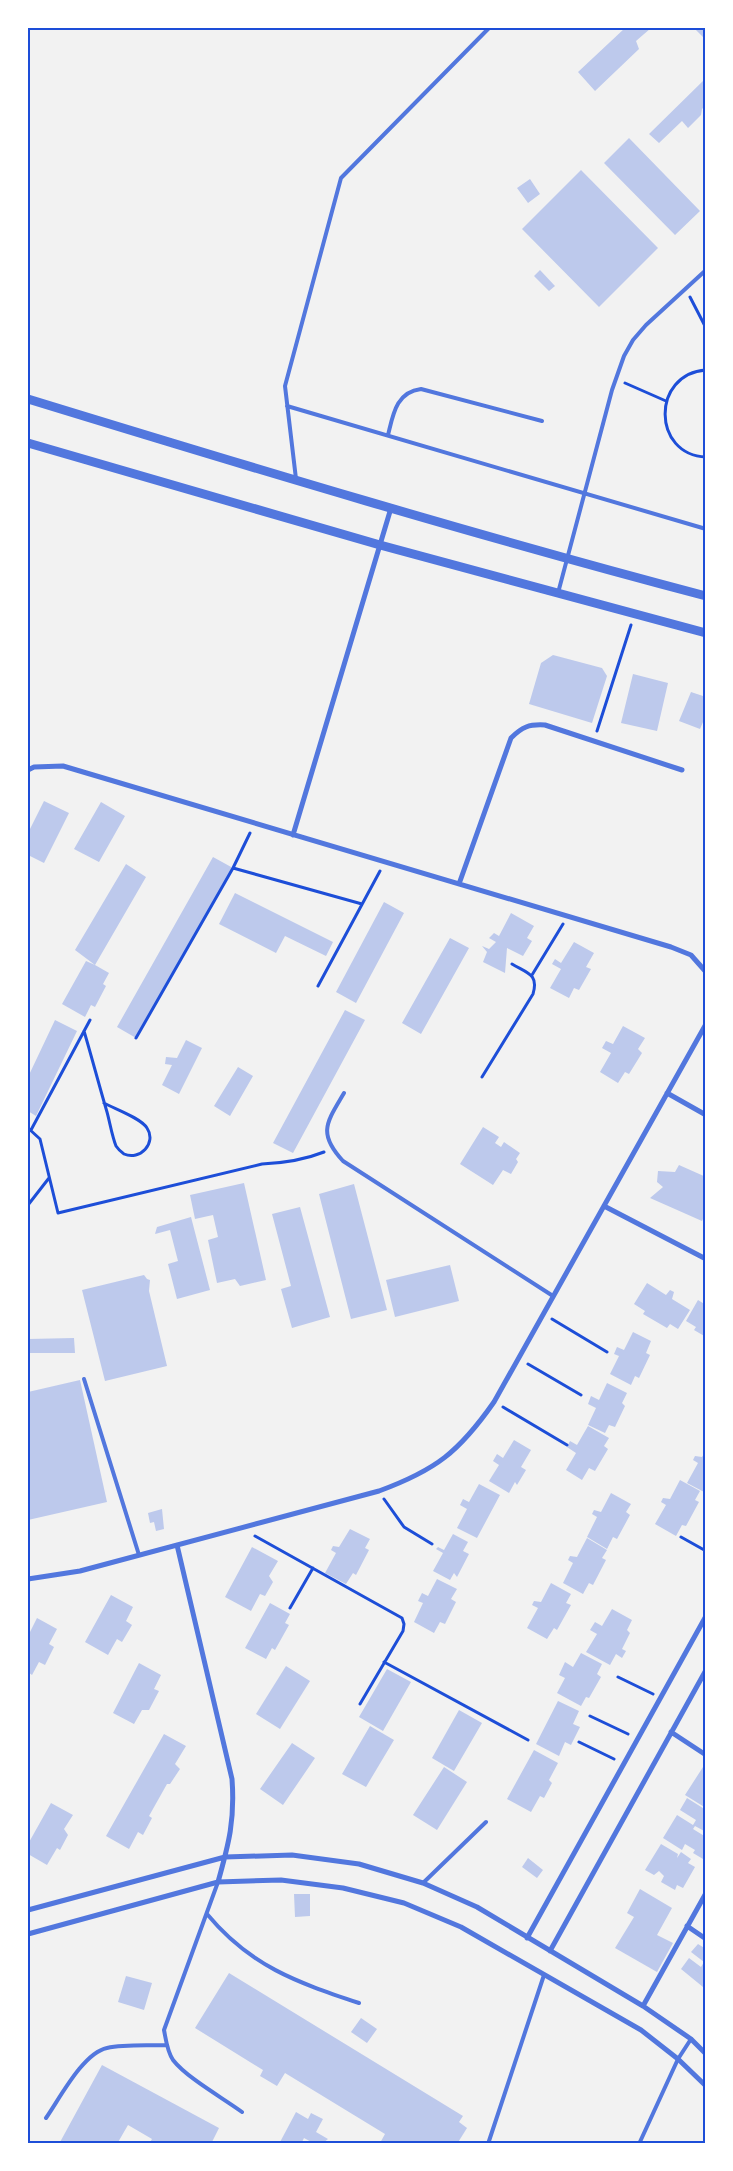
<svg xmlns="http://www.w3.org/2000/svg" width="733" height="2171" viewBox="0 0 733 2171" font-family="'Space Grotesk',sans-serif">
<rect width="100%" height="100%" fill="#f2f2f2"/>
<path fill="#bdc9ec" d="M 625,28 L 651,28 L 636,41 L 639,49 L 595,91 L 578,72 Z
M 694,28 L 706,28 L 706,40 Z
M 706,78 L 706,105 L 702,109 L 701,115 L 688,128 L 682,121 L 659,143 L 649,134 Z
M 629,138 L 700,211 L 675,235 L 604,163 Z
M 581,170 L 658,248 L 599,307 L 522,229 Z
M 530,179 L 540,194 L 528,203 L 517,188 Z
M 540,270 L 555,286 L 549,291 L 534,276 Z
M 553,655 L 602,668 L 607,676 L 592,723 L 529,704 L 541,663 Z
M 633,674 L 668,683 L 657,731 L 621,723 Z
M 691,692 L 706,697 L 706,715 L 700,729 L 679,721 Z
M 44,801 L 69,813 L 44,863 L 28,855 L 28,833 Z
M 101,802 L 125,816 L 99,862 L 74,849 Z
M 213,857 L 233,868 L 136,1038 L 117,1027 Z
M 126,864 L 146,877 L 95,965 L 109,973 L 103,984 L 106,986 L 95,1007 L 91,1005 L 85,1017 L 62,1004 L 86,961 L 95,965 L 75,950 Z
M 235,893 L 333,942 L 326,956 L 285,936 L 276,953 L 219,924 Z
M 384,902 L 404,913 L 356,1003 L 336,992 Z
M 511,913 L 534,926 L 527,938 L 532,941 L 523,956 L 507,948 L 505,973 L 483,962 L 487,952 L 482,946 L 489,949 L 496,942 L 489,938 L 494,933 L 499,936 Z
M 450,938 L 469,948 L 421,1034 L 402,1023 Z
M 574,942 L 594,953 L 586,967 L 591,969 L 579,990 L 574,988 L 569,998 L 550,988 L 561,969 L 552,964 L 555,959 L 561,963 Z
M 345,1010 L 365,1020 L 293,1153 L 273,1143 Z
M 55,1020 L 77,1031 L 36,1116 L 28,1111 L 28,1077 Z
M 623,1026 L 645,1038 L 638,1049 L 642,1053 L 629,1074 L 625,1072 L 618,1083 L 600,1072 L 611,1053 L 602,1048 L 606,1041 L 613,1044 Z
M 186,1040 L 202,1048 L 179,1094 L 162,1085 L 172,1065 L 165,1064 L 166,1057 L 177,1058 Z
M 238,1067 L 253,1076 L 230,1116 L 214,1106 Z
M 483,1127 L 499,1137 L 495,1143 L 501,1147 L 504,1142 L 520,1153 L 516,1159 L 518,1162 L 511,1174 L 503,1170 L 493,1185 L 460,1164 Z
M 679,1165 L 706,1177 L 706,1213 L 702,1221 L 650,1198 L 663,1187 L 657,1182 L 658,1171 L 675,1172 Z
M 244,1183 L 266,1280 L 240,1286 L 235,1279 L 217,1283 L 208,1240 L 218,1237 L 213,1215 L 195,1219 L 190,1195 Z
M 354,1184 L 387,1310 L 351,1319 L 319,1194 Z
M 300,1207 L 330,1317 L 292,1328 L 281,1289 L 291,1286 L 272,1214 Z
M 191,1217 L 210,1290 L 177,1299 L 168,1264 L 178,1261 L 170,1230 L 155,1234 L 157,1227 Z
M 450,1265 L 459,1301 L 395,1317 L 386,1280 Z
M 144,1275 L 147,1279 L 150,1280 L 149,1291 L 167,1366 L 105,1381 L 82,1290 Z
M 647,1283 L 666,1295 L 670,1290 L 674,1292 L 672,1299 L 690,1310 L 678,1329 L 670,1324 L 667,1328 L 643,1314 L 645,1311 L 634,1304 Z
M 698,1300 L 706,1305 L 706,1337 L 694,1330 L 696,1327 L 686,1321 Z
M 633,1332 L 651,1341 L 646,1353 L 650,1355 L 639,1378 L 635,1376 L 631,1385 L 610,1374 L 619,1356 L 614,1354 L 617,1347 L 624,1350 Z
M 74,1338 L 75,1353 L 28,1353 L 28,1339 Z
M 80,1380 L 107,1502 L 28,1520 L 28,1392 Z
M 607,1383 L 627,1393 L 622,1403 L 625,1406 L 615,1427 L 609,1425 L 605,1433 L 588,1425 L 596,1408 L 588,1404 L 591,1396 L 599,1400 Z
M 588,1426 L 609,1438 L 604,1446 L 608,1449 L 595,1471 L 589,1468 L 582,1480 L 566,1470 L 576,1453 L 567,1447 L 570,1441 L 577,1445 Z
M 514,1440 L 531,1450 L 521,1467 L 526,1470 L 517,1485 L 515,1482 L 509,1493 L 489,1481 L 499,1465 L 493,1461 L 497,1454 L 503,1458 Z
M 706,1451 L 706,1493 L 687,1483 L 698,1463 L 693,1460 L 695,1456 L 702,1457 Z
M 680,1480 L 700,1491 L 695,1500 L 699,1502 L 686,1526 L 682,1525 L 676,1536 L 655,1524 L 666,1505 L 661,1502 L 663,1498 L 670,1499 Z
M 479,1484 L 500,1495 L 477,1538 L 457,1528 L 467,1509 L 460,1505 L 463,1499 L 469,1502 Z
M 611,1493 L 631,1504 L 626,1512 L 630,1515 L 617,1539 L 613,1537 L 607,1549 L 587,1537 L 597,1517 L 592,1514 L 594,1510 L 601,1512 Z
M 162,1509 L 164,1529 L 156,1531 L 154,1522 L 150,1523 L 148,1513 Z
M 350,1529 L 370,1539 L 365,1548 L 369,1550 L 356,1575 L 353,1573 L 346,1584 L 325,1573 L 336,1553 L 331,1550 L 333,1546 L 339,1547 Z
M 453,1534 L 468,1542 L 463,1551 L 469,1554 L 457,1577 L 454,1573 L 450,1580 L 433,1571 L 443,1553 L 436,1549 L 438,1547 L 444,1550 Z
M 587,1538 L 607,1550 L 602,1558 L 606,1560 L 593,1585 L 589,1583 L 583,1594 L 563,1583 L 573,1563 L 568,1560 L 570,1556 L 577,1557 Z
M 252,1547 L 278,1561 L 269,1576 L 273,1582 L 265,1596 L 260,1594 L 251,1611 L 225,1597 Z
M 437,1579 L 457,1589 L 451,1599 L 456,1602 L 445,1624 L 440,1622 L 434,1633 L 414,1622 L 423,1603 L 418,1601 L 422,1593 L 428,1596 Z
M 551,1583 L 571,1594 L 566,1603 L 571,1605 L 557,1630 L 554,1628 L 547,1639 L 527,1628 L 538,1608 L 532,1605 L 534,1601 L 541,1602 Z
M 111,1595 L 133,1607 L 126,1621 L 132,1625 L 122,1642 L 117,1639 L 108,1655 L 85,1642 Z
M 270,1603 L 290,1614 L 285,1623 L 289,1625 L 275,1650 L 272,1648 L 266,1659 L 245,1648 Z
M 612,1609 L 632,1620 L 627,1630 L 630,1633 L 622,1649 L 626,1651 L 622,1658 L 616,1654 L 610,1665 L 586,1652 L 597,1634 L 590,1630 L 595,1622 L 602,1626 Z
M 37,1618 L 57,1629 L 49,1644 L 54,1647 L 45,1665 L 39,1662 L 32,1675 L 28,1672 L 28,1636 Z
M 581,1653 L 602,1664 L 597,1674 L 601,1677 L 589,1698 L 586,1697 L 581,1706 L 557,1693 L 565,1678 L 559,1675 L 565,1662 L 573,1667 Z
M 139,1663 L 161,1675 L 154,1689 L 159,1691 L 149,1710 L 142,1710 L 134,1724 L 113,1713 Z
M 286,1666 L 310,1681 L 280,1729 L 256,1714 Z
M 387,1669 L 411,1682 L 383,1731 L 359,1717 Z
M 558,1701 L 579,1711 L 573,1724 L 580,1727 L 571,1745 L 565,1742 L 559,1756 L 536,1744 Z
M 459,1710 L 482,1723 L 454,1771 L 432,1758 Z
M 370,1726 L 394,1740 L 366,1787 L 342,1774 Z
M 164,1734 L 186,1746 L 175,1764 L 180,1769 L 170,1784 L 167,1784 L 149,1816 L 152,1818 L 143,1835 L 138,1832 L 129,1849 L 106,1836 Z
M 292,1743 L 315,1758 L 283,1805 L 260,1789 Z
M 534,1750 L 558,1763 L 549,1780 L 552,1783 L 544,1798 L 540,1796 L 531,1812 L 507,1799 Z
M 444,1767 L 467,1782 L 437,1830 L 413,1815 Z
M 703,1767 L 706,1769 L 706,1808 L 685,1795 Z
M 687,1798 L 706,1810 L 706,1832 L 695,1826 L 693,1829 L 706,1837 L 706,1855 L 703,1859 L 693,1853 L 695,1850 L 685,1844 L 682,1850 L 663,1838 L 677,1815 L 693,1825 L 696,1820 L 680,1810 Z
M 51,1803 L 73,1815 L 64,1829 L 68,1835 L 60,1850 L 57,1848 L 47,1865 L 28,1854 L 28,1844 Z
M 661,1844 L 678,1854 L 677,1858 L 681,1852 L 691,1859 L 688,1863 L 695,1867 L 683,1888 L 677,1885 L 675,1890 L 661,1882 L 664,1876 L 659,1871 L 654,1875 L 645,1870 Z
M 528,1858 L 543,1870 L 537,1878 L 522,1867 Z
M 640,1889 L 672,1908 L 657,1935 L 673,1943 L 657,1972 L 615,1948 L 634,1917 L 627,1913 Z
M 294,1894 L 310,1894 L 310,1916 L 295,1917 Z
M 698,1944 L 706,1949 L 706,1984 L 703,1987 L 681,1969 L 689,1958 L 701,1967 L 704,1962 L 691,1952 Z
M 229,1973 L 463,2116 L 459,2122 L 467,2128 L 457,2144 L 381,2144 L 380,2143 L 385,2134 L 285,2073 L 277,2086 L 260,2076 L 263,2070 L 195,2028 Z
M 126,1976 L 152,1983 L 144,2010 L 118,2002 Z
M 361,2018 L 377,2029 L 367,2043 L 351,2032 Z
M 102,2065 L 219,2128 L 211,2144 L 149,2144 L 152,2139 L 128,2125 L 117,2144 L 59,2144 Z
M 296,2112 L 308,2119 L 311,2113 L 323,2119 L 316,2132 L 328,2139 L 322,2144 L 315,2144 L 304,2138 L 301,2144 L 279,2144 Z"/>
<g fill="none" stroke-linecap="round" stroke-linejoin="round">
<path stroke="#1d4ed8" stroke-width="3" d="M 690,297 L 706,328
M 706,370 C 651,374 652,455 706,457
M 625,383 L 666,401
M 597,731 L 631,625
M 233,868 L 362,904
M 532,975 L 563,924
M 318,986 L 380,871
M 84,1031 C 92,1058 99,1085 107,1112 C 110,1123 112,1136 116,1146 C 118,1149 121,1152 124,1154 C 140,1161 157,1143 147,1128 C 141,1118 115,1109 104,1103
M 136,1038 L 233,868 L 250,833
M 482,1077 L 533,994 C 539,974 527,973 512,964
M 28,1128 L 40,1139 L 58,1213 L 262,1164 C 284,1163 304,1160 324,1152
M 31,1130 L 90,1020
M 28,1205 L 49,1178
M 552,1319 L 607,1352
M 528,1364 L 581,1395
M 503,1407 L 567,1445
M 384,1499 L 404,1527 L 432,1544
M 255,1536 L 402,1618 L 404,1624 L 403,1631 L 360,1704
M 681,1537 L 706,1551
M 290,1608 L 313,1568
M 384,1662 L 528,1740
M 618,1677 L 653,1694
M 590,1716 L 628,1734
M 579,1742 L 614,1759"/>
<path stroke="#5277de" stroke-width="4" d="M 287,406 L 706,529
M 388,435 C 393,415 396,392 421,389 L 542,421
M 296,479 L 285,386 L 341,178 L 489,28
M 558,593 L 612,390 L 624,356 L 633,340 L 646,325 L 706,270
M 344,1093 C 327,1122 317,1133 343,1161 L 553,1296
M 84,1379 L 139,1555
M 218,1882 L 164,2030 C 166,2040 167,2051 173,2060 C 187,2078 223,2098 242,2112
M 423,1883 L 486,1822
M 207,1914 C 250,1966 296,1982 359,2003
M 46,2118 C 60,2098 83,2053 107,2048 C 125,2044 147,2046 166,2045
M 488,2144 L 544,1975
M 639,2144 L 678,2059 L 691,2039"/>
<path stroke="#5277de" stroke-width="5" d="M 28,770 L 34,767 L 63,766 L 671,947 L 691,955 L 706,972
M 293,835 L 391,508
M 459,884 L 511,738 C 522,727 529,724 545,725 L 682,770
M 667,1093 L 706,1115
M 604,1206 L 706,1259
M 177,1545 L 232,1779 C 235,1820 229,1843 218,1882
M 28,1579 L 80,1571 L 379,1491 C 436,1470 459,1452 494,1402 L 706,1024
M 671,1732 L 706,1755
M 28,1910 L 225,1857 L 292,1855 L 359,1864 L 423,1883 L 477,1907 L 643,2006 L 691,2039 L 706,2054
M 687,1926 L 706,1939
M 28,1934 L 218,1882 L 281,1880 L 343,1888 L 404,1903 L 461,1927 L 641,2030 L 678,2059 L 706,2086
M 527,1938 L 706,1616
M 550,1951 L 706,1670
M 643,2006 L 706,1893"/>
<path stroke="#5277de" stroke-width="9" d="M 28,399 C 253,468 478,536 706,596
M 28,443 L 380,545 L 706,633"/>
</g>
<rect width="733" height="2171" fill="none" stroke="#ffffff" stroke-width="58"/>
<rect x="29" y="29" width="675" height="2113" fill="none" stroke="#1d4ed8" stroke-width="2"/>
</svg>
